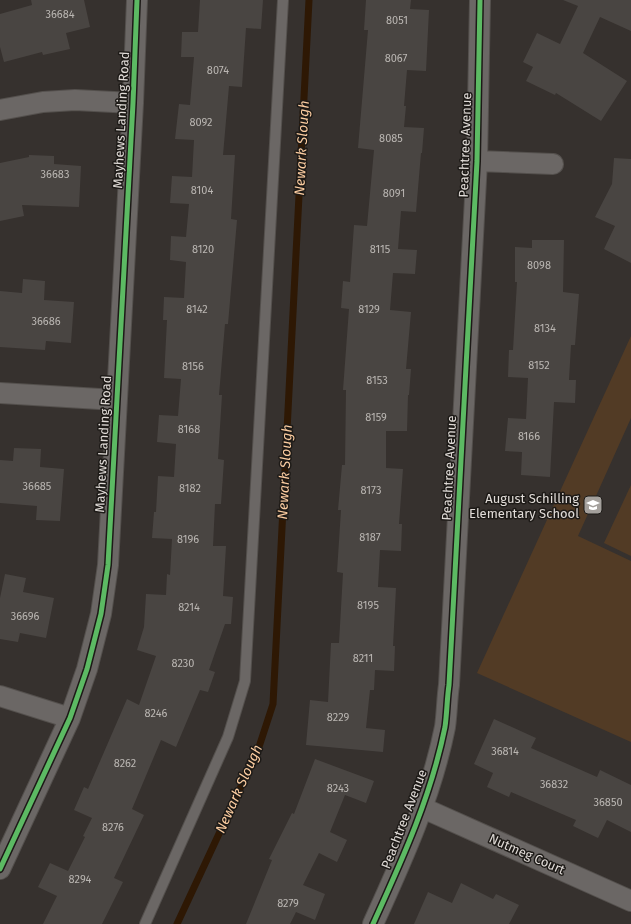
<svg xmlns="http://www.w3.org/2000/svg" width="631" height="924" viewBox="0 0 631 924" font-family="'Fira Sans',sans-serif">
<rect width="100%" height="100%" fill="#36312e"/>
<path fill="#523b25" d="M 631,336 L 631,418 L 578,536 L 631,561 L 631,742 L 477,673 Z
M 631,485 L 631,556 L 604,543 Z"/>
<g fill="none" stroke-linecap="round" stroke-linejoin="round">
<path stroke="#2e1804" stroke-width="7" d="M 177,924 L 258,750 L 273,704 L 309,0"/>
</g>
<path fill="#494542" d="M 31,0 L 84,0 L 90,27 L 66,33 L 70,49 L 43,55 L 42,52 L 4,62 L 0,47 L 0,14 L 32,5 Z
M 200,0 L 263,0 L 261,29 L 246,28 L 242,87 L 229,86 L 223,155 L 235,155 L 231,219 L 237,220 L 228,324 L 225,324 L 219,395 L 222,395 L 218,459 L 224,460 L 221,504 L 215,504 L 213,546 L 226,546 L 223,596 L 233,597 L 231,624 L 225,624 L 209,670 L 215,672 L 208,692 L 200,690 L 176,747 L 161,740 L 132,809 L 144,815 L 114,878 L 123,882 L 102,924 L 43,924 L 57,896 L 38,887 L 50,863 L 68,871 L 85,837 L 83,836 L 92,818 L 74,810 L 84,787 L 88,789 L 127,699 L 139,705 L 156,656 L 137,650 L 144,627 L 146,594 L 166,595 L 167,574 L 170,575 L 172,539 L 152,538 L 154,512 L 156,512 L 158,476 L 174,477 L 176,444 L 157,442 L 159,415 L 178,416 L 181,379 L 164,378 L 167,320 L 163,320 L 164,297 L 184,298 L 186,262 L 170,260 L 171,236 L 186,237 L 189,204 L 170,203 L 172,176 L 192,177 L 194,140 L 175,139 L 179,104 L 190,105 L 194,57 L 181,57 L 182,32 L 198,32 Z
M 366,0 L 411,0 L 410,9 L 429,10 L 426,71 L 407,70 L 404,106 L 406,106 L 404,127 L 424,128 L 422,153 L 421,153 L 416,212 L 401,211 L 398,249 L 417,250 L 415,274 L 393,273 L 390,310 L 411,312 L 406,369 L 411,369 L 409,395 L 408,395 L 407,431 L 386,431 L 386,468 L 403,469 L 399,524 L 402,524 L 401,551 L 380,550 L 378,587 L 396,588 L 393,646 L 395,646 L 394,671 L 375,670 L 374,690 L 370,690 L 366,728 L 385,730 L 383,752 L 306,745 L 310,700 L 328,702 L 331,643 L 339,643 L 343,573 L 337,572 L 341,510 L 338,510 L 342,465 L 345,465 L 346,390 L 343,390 L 349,309 L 341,308 L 343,281 L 350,282 L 354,225 L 367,226 L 374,150 L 358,148 L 368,30 L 364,30 Z
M 563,0 L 631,0 L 631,31 L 600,17 L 583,53 L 627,81 L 601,121 L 556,93 L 555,95 L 526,81 L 533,67 L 523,62 L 537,33 L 560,44 L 578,6 Z
M 29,155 L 54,156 L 54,164 L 81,166 L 79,207 L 22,205 L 24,216 L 0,221 L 0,163 L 29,157 Z
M 614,158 L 631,159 L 631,263 L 604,249 L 615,226 L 595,217 L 612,184 Z
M 532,240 L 564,240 L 563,292 L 579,294 L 575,345 L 571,345 L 569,380 L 576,380 L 575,403 L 554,402 L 550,477 L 521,475 L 522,452 L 505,451 L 508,418 L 526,419 L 528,378 L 508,377 L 509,350 L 513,350 L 517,282 L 515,282 L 515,247 L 532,248 Z
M 23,279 L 45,281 L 44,300 L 74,302 L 71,343 L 46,341 L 45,350 L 0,347 L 0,291 L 22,293 Z
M 14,448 L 41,449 L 40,467 L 64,469 L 60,521 L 36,520 L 37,506 L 0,503 L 0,460 L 13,461 Z
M 5,574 L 26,578 L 23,592 L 54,598 L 46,638 L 20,633 L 18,642 L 0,639 L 0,598 Z
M 494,719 L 536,738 L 531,748 L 597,777 L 600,770 L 631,785 L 631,832 L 607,820 L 598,838 L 573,826 L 576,820 L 511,792 L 509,797 L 487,787 L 493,773 L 474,764 Z
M 315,759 L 374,781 L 366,803 L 345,795 L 330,832 L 347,840 L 337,862 L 319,853 L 303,885 L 325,894 L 315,920 L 296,912 L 290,924 L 246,924 L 272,860 L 269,859 L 292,813 L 294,814 Z
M 461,883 L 493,899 L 496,894 L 519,905 L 509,924 L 414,924 L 428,892 L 452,903 Z"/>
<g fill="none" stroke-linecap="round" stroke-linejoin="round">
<defs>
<path id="service" d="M 145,924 L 228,737 L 245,681 L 283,0"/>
<path id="minor" d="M 0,110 L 43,102 L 75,100 L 133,103
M 477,161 L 553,164
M 0,393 L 116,400
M 0,696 L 70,718
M 423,808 L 631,901
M 0,869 L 70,718 L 87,669 L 101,614 L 108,565 L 133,103 L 137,0
M 373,924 C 402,860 431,797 445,727 C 447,713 447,698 449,685 L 477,161 L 480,0"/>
</defs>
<use href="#service" stroke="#54504d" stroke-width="12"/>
<use href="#minor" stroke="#54504d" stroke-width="22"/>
<use href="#service" stroke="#6b6765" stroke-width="10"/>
<use href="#minor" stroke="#6b6765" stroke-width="20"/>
<defs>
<path id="cycleway" d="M 0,869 L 70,718 L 87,669 L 101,614 L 108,565 L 133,103 L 137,0
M 373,924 C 402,860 431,797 445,727 C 447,713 447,698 449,685 L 477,161 L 480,0"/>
</defs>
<use href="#cycleway" stroke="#1d1a17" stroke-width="8"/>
<use href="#cycleway" stroke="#5cba63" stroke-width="5"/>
</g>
<defs>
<symbol id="school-square" viewBox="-11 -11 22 22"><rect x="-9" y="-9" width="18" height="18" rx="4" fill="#a4a09c" stroke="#1d1a17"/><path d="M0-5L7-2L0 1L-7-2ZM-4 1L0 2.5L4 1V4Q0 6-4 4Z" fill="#fff"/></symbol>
</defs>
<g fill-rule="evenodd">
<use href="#school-square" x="582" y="494" width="22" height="22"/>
</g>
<g text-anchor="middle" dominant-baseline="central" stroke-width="3" stroke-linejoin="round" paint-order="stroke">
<g font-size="11" fill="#bab6b2">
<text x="60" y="14">36684</text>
<text x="397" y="20">8051</text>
<text x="396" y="58">8067</text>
<text x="218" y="70">8074</text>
<text x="201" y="122">8092</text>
<text x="391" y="138">8085</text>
<text x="55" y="174">36683</text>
<text x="202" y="190">8104</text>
<text x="394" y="193">8091</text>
<text x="203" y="249">8120</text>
<text x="380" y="249">8115</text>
<text x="539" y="265">8098</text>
<text x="197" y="309">8142</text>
<text x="369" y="309">8129</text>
<text x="46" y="321">36686</text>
<text x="545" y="328">8134</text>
<text x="539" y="365">8152</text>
<text x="193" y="366">8156</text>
<text x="377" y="380">8153</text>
<text x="376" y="417">8159</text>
<text x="189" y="429">8168</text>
<text x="529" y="436">8166</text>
<text x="37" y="486">36685</text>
<text x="190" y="488">8182</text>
<text x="371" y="490">8173</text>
<text x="370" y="537">8187</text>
<text x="188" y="539">8196</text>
<text x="368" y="605">8195</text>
<text x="189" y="607">8214</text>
<text x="25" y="616">36696</text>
<text x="363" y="658">8211</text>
<text x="183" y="663">8230</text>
<text x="156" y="713">8246</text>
<text x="338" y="717">8229</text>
<text x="505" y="751">36814</text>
<text x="125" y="763">8262</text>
<text x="554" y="784">36832</text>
<text x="338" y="788">8243</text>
<text x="608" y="802">36850</text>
<text x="113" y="827">8276</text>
<text x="80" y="879">8294</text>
<text x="288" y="903">8279</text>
</g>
<g font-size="13" fill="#e0dbd7" stroke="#1d1a17">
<text transform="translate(121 120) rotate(-87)">Mayhews Landing Road</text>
<text transform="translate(465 145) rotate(-88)">Peachtree Avenue</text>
<text transform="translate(103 444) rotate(-87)">Mayhews Landing Road</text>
<text transform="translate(449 468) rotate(-87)">Peachtree Avenue</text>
<text transform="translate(404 819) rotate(-69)">Peachtree Avenue</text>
<text transform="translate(527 854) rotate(24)">Nutmeg Court</text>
</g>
<g font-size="13" fill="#e0dbd7" stroke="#1d1a17" text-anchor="end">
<text x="579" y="498">August Schilling<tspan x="579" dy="15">Elementary School</tspan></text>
</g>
<g font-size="14" font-style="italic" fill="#fbcca0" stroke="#1d1a17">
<text transform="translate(302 148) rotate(-87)">Newark Slough</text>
<text transform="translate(285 472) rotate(-87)">Newark Slough</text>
<text transform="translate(239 789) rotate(-66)">Newark Slough</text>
</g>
</g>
</svg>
